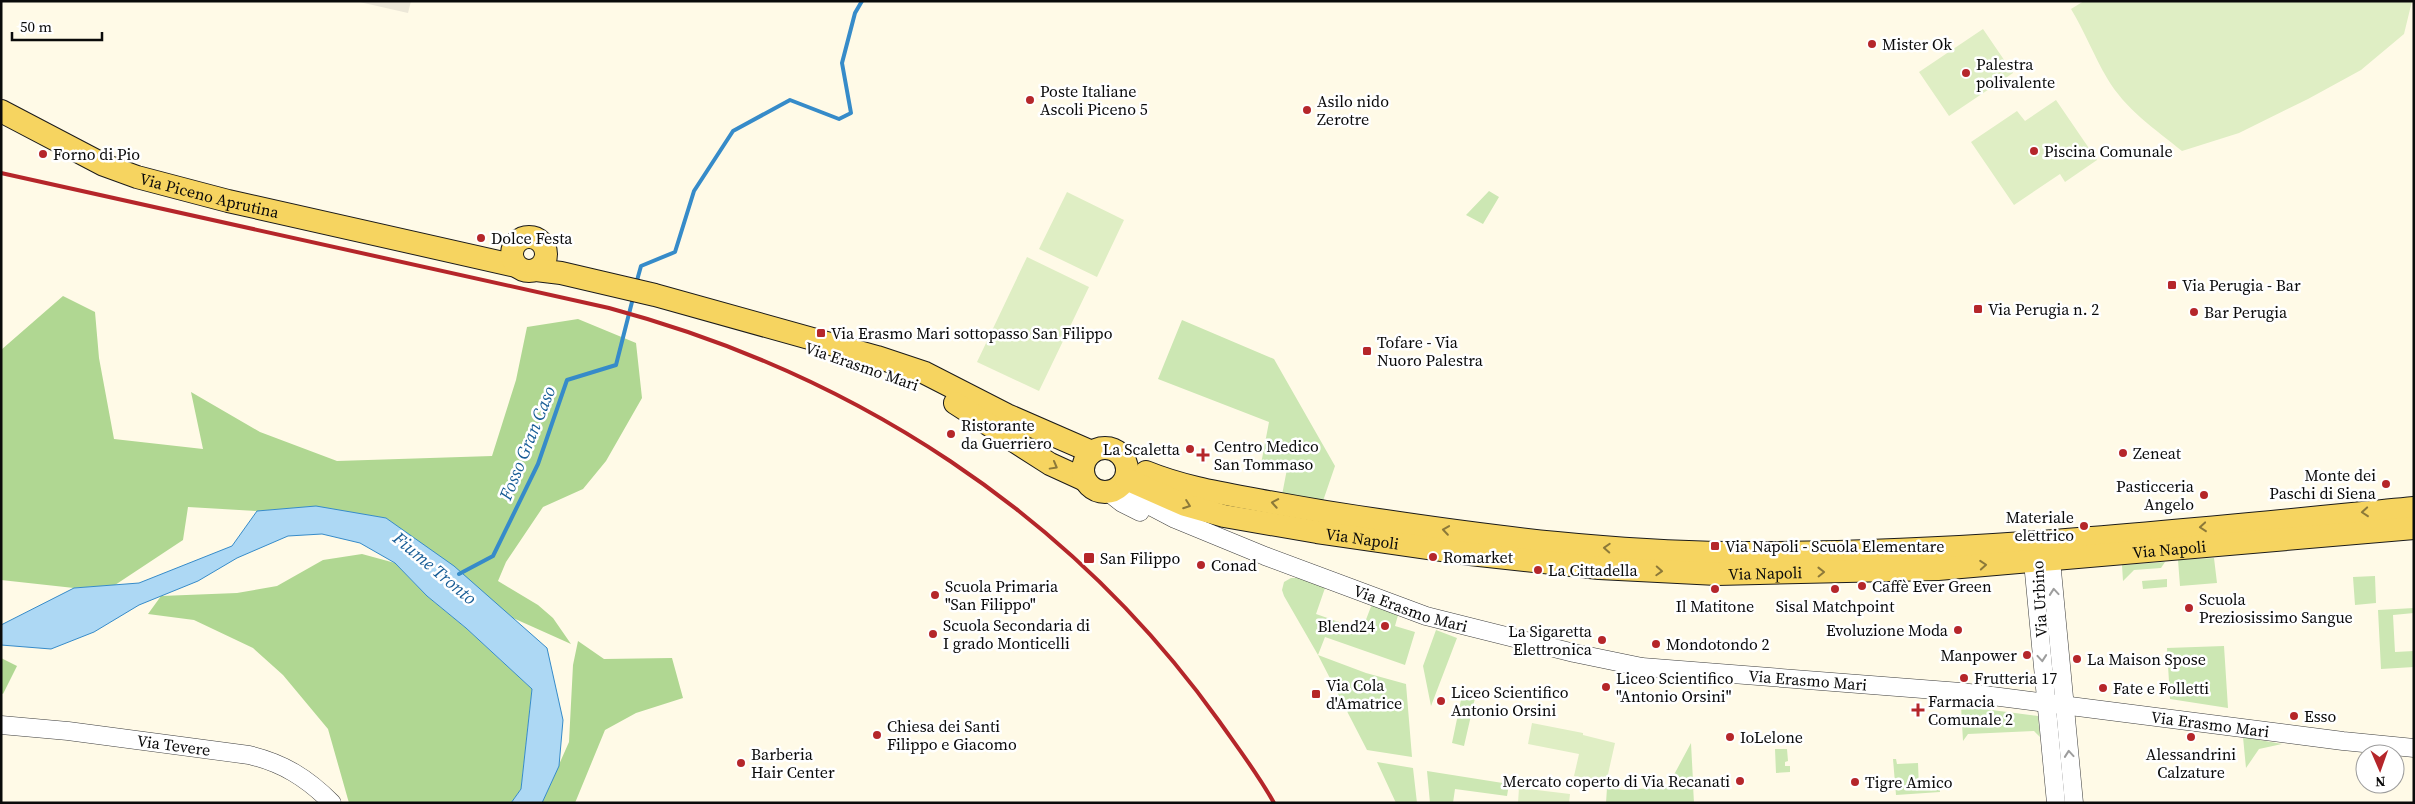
<svg xmlns="http://www.w3.org/2000/svg" width="2415" height="804" viewBox="0 0 2415 804" font-family="'Source Serif 4',serif">
<rect width="100%" height="100%" fill="#fffae7"/>
<path fill="#cce7b3" d="M 1489,191 L 1499,197 L 1483,224 L 1466,215 Z
M 1182,320 L 1274,359 L 1335,466 L 1323,501 L 1282,495 L 1287,469 L 1261,464 L 1269,422 L 1158,379 Z
M 2214,558 L 2217,583 L 2180,586 L 2178,560 Z
M 2165,562 L 2161,568 L 2134,570 L 2123,581 L 2122,565 Z
M 2375,576 L 2376,603 L 2355,605 L 2353,577 Z
M 1291,578 L 1300,578 L 1325,588 L 1316,614 L 1362,630 L 1372,604 L 1398,615 L 1395,626 L 1415,632 L 1405,665 L 1325,637 L 1318,655 L 1366,673 L 1406,684 L 1412,757 L 1367,750 L 1318,655 L 1284,596 L 1282,590 L 1284,582 Z
M 2167,579 L 2167,587 L 2143,589 L 2142,581 Z
M 2414,608 L 2414,613 L 2393,615 L 2395,652 L 2414,651 L 2414,667 L 2381,669 L 2378,610 Z
M 1436,630 L 1457,638 L 1431,706 L 1423,666 Z
M 2224,646 L 2228,708 L 2170,699 L 2167,648 Z
M 1462,695 L 1475,698 L 1464,746 L 1452,743 Z
M 1961,706 L 2038,716 L 2040,737 L 2034,731 L 1968,734 L 1963,741 Z
M 2243,737 L 2282,744 L 2259,749 L 2246,768 Z
M 1691,743 L 1693,781 L 1669,784 Z
M 1775,749 L 1787,749 L 1788,761 L 1785,762 L 1785,766 L 1790,766 L 1790,772 L 1776,773 Z
M 1893,759 L 1896,759 L 1897,764 L 1918,763 L 1919,788 L 1929,787 L 1929,784 L 1940,783 L 1940,792 L 1896,795 Z
M 1377,762 L 1413,768 L 1417,803 L 1396,803 Z
M 1427,771 L 1509,784 L 1507,796 L 1455,789 L 1453,803 L 1430,803 Z
M 1693,785 L 1694,803 L 1606,803 L 1607,788 L 1624,790 Z"/>
<path fill="#b0d792" d="M 63,296 L 95,312 L 99,358 L 114,439 L 203,449 L 191,392 L 260,432 L 337,461 L 492,456 L 516,380 L 527,327 L 578,319 L 636,343 L 642,398 L 606,461 L 583,489 L 543,507 L 506,562 L 498,581 L 538,605 L 553,618 L 571,644 L 513,618 L 386,518 L 316,507 L 257,511 L 188,507 L 183,540 L 115,585 L 74,588 L 1,580 L 1,350 Z
M 362,554 L 395,563 L 427,596 L 466,628 L 532,689 L 521,789 L 511,803 L 349,803 L 328,729 L 283,675 L 253,648 L 194,620 L 148,614 L 161,596 L 237,593 L 277,586 L 323,560 Z
M 578,641 L 604,659 L 672,658 L 683,698 L 636,713 L 605,730 L 575,803 L 542,803 L 569,742 L 573,665 Z
M 1,658 L 17,666 L 3,694 L 1,693 Z"/>
<path fill="#dfeec4" d="M 2084,1 L 2412,1 L 2404,34 L 2361,70 L 2308,99 L 2239,133 L 2182,151 C 2155,129 2125,109 2107,78 C 2094,56 2085,32 2071,9 Z
M 1983,29 L 2013,73 L 1949,116 L 1919,72 Z
M 2056,100 L 2097,160 L 2065,182 L 2060,174 L 2014,205 L 1971,142 L 2017,111 L 2025,121 Z
M 1067,192 L 1124,220 L 1097,277 L 1039,249 Z
M 1027,257 L 1089,287 L 1039,391 L 977,362 Z
M 1532,723 L 1583,733 L 1583,735 L 1615,743 L 1606,783 L 1574,776 L 1579,754 L 1528,744 Z
M 1519,788 L 1570,794 L 1569,803 L 1518,803 Z"/>
<path fill="#ece7d8" d="M 355,1 L 411,1 L 408,13 Z"/>
<path fill="#add8f4" stroke="#368bc9" d="M 316,506 L 386,518 L 454,566 L 547,648 L 563,720 L 559,766 L 542,803 L 511,803 L 521,789 L 532,689 L 466,628 L 427,596 L 395,563 L 360,543 L 322,534 L 288,536 L 237,558 L 198,581 L 139,605 L 94,632 L 51,649 L 1,645 L 1,625 L 74,588 L 139,583 L 232,546 L 257,511 Z"/>
<g fill="none" stroke-linecap="round" stroke-linejoin="round">
<path stroke="#368bc9" stroke-width="4" d="M 636,284 L 641,266 L 675,252 L 694,191 L 733,131 L 790,100 L 839,119 L 851,113 L 842,63 L 855,13 L 862,1
M 459,574 L 493,556 L 538,464 L 567,380 L 616,365 L 633,298"/>
<defs>
<g id="minor">
<path id="s1" d="M 1122,485 L 1133,497 L 1175,519 L 1265,556 L 1426,616 L 1574,653 L 1642,667 L 1961,692 L 2343,741 L 2414,748"/>
<path d="M 1108,492 L 1122,503 L 1140,512"/>
<path d="M 2038,549 L 2033,562 L 2056,803"/>
<path d="M 2045,549 L 2051,560 L 2074,803"/>
<path id="s2" d="M 1,725 L 68,731 L 249,755 C 283,763 307,778 332,803"/>
</g>
<g id="major">
<path id="s3" d="M 1,111 L 104,165 L 137,177 L 228,201 L 516,266"/>
<circle cx="529" cy="254" r="17"/>
<path d="M 536,270 L 561,273 L 655,295 L 877,357 L 925,373 L 1007,415 L 1092,452"/>
<path d="M 955,403 L 1050,464 L 1085,480"/>
<circle cx="1105" cy="470" r="22"/>
<path d="M 1146,472 C 1183,487 1220,493 1258,500 C 1300,508 1342,515 1385,521 C 1499,538 1614,552 1729,553 C 1958,555 2187,530 2414,508"/>
<path id="s4" d="M 1126,479 L 1185,505 L 1224,516 L 1317,532 L 1470,554 L 1599,568 L 1717,574 L 1938,569 L 2414,528"/>
</g>
</defs>
<use href="#minor" stroke="#3d3d3d" stroke-width="19"/>
<use href="#major" stroke="#1b1b1b" stroke-width="24"/>
<use href="#minor" stroke="#fff" stroke-width="18"/>
<use href="#major" stroke="#f6d460" stroke-width="22"/>
<path stroke="#b5262a" stroke-width="4" d="M 1,173 L 609,308 C 855,374 1070,513 1219,721 C 1238,748 1258,774 1274,803"/>
</g>
<defs><path id="oneway-chevron" d="M-2-3.5L2.5 0L-2 3.5" fill="none" stroke-width="1.6" stroke-linecap="round" stroke-linejoin="round" transform="scale(1.25)"/></defs>
<g stroke="#8c7939">
<use href="#oneway-chevron" transform="translate(1054 466) rotate(29)"/>
<use href="#oneway-chevron" transform="translate(1275 503) rotate(-170)"/>
<use href="#oneway-chevron" transform="translate(1187 505) rotate(20)"/>
<use href="#oneway-chevron" transform="translate(2365 512) rotate(175)"/>
<use href="#oneway-chevron" transform="translate(2203 527) rotate(175)"/>
<use href="#oneway-chevron" transform="translate(1446 530) rotate(-172)"/>
<use href="#oneway-chevron" transform="translate(1607 548) rotate(-177)"/>
<use href="#oneway-chevron" transform="translate(1983 565) rotate(-4)"/>
<use href="#oneway-chevron" transform="translate(1659 571) rotate(3)"/>
<use href="#oneway-chevron" transform="translate(1821 572) rotate(-1)"/>
</g>
<g stroke="#9d9d9d">
<use href="#oneway-chevron" transform="translate(2054 592) rotate(-95)"/>
<use href="#oneway-chevron" transform="translate(2042 658) rotate(85)"/>
<use href="#oneway-chevron" transform="translate(2069 754) rotate(-95)"/>
</g>
<g fill="#b5262a" stroke="#fff" stroke-width="2">
<circle cx="1872" cy="44" r="5"/>
<circle cx="1966" cy="73" r="5"/>
<circle cx="1030" cy="100" r="5"/>
<circle cx="1307" cy="110" r="5"/>
<circle cx="2034" cy="151" r="5"/>
<circle cx="43" cy="154" r="5"/>
<circle cx="481" cy="238" r="5"/>
<rect x="2167" y="280" width="10" height="10" rx="2.5"/>
<rect x="1973" y="304" width="10" height="10" rx="2.5"/>
<circle cx="2194" cy="312" r="5"/>
<rect x="816" y="328" width="10" height="10" rx="2.5"/>
<rect x="1362" y="346" width="10" height="10" rx="2.5"/>
<circle cx="951" cy="434" r="5"/>
<circle cx="1190" cy="449" r="5"/>
<circle cx="2123" cy="453" r="5"/>
<path d="M1200.5 447.5h5v5h5v5h-5v5h-5v-5h-5v-5h5z"/>
<circle cx="2386" cy="484" r="5"/>
<circle cx="2204" cy="495" r="5"/>
<circle cx="2084" cy="526" r="5"/>
<rect x="1710" y="541" width="10" height="10" rx="2.5"/>
<circle cx="1433" cy="557" r="5"/>
<rect x="1083" y="552" width="12" height="12" rx="2.5"/>
<circle cx="1201" cy="565" r="5"/>
<circle cx="1538" cy="570" r="5"/>
<circle cx="1862" cy="586" r="5"/>
<circle cx="1715" cy="589" r="5"/>
<circle cx="1835" cy="589" r="5"/>
<circle cx="935" cy="595" r="5"/>
<circle cx="2189" cy="608" r="5"/>
<circle cx="1385" cy="626" r="5"/>
<circle cx="1958" cy="630" r="5"/>
<circle cx="933" cy="634" r="5"/>
<circle cx="1602" cy="640" r="5"/>
<circle cx="1656" cy="644" r="5"/>
<circle cx="2027" cy="655" r="5"/>
<circle cx="2077" cy="659" r="5"/>
<circle cx="1964" cy="678" r="5"/>
<circle cx="1606" cy="687" r="5"/>
<circle cx="2103" cy="688" r="5"/>
<rect x="1311" y="689" width="10" height="10" rx="2.5"/>
<circle cx="1441" cy="701" r="5"/>
<path d="M1915.5 702.5h5v5h5v5h-5v5h-5v-5h-5v-5h5z"/>
<circle cx="2294" cy="716" r="5"/>
<circle cx="877" cy="735" r="5"/>
<circle cx="1730" cy="737" r="5"/>
<circle cx="2191" cy="737" r="5"/>
<circle cx="741" cy="763" r="5"/>
<circle cx="1740" cy="781" r="5"/>
<circle cx="1855" cy="782" r="5"/>
</g>
<g text-anchor="middle" dominant-baseline="central" stroke-width="5" stroke-linejoin="round" paint-order="stroke">
<g font-size="16" fill="#0a0a0a" stroke="#fff" text-anchor="start">
<text x="1882" y="44">Mister Ok</text>
<text x="1976" y="64">Palestra<tspan x="1976" dy="18">polivalente</tspan></text>
<text x="1040" y="91">Poste Italiane<tspan x="1040" dy="18">Ascoli Piceno 5</tspan></text>
<text x="1317" y="101">Asilo nido<tspan x="1317" dy="18">Zerotre</tspan></text>
<text x="2044" y="151">Piscina Comunale</text>
<text x="53" y="154">Forno di Pio</text>
<text x="491" y="238">Dolce Festa</text>
<text x="2182" y="285">Via Perugia - Bar</text>
<text x="1988" y="309">Via Perugia n. 2</text>
<text x="2204" y="312">Bar Perugia</text>
<text x="831" y="333">Via Erasmo Mari sottopasso San Filippo</text>
<text x="1377" y="342">Tofare - Via<tspan x="1377" dy="18">Nuoro Palestra</tspan></text>
<text x="961" y="425">Ristorante<tspan x="961" dy="18">da Guerriero</tspan></text>
<text x="1214" y="446">Centro Medico<tspan x="1214" dy="18">San Tommaso</tspan></text>
<text x="1180" y="449" text-anchor="end">La Scaletta</text>
<text x="2133" y="453">Zeneat</text>
<text x="2376" y="475" text-anchor="end">Monte dei<tspan x="2376" dy="18">Paschi di Siena</tspan></text>
<text x="2194" y="486" text-anchor="end">Pasticceria<tspan x="2194" dy="18">Angelo</tspan></text>
<text x="2074" y="517" text-anchor="end">Materiale<tspan x="2074" dy="18">elettrico</tspan></text>
<text x="1725" y="546">Via Napoli - Scuola Elementare</text>
<text x="1443" y="557">Romarket</text>
<text x="1100" y="558">San Filippo</text>
<text x="1211" y="565">Conad</text>
<text x="1548" y="570">La Cittadella</text>
<text x="945" y="586">Scuola Primaria<tspan x="945" dy="18">"San Filippo"</tspan></text>
<text x="1872" y="586">Caffè Ever Green</text>
<text x="2199" y="599">Scuola<tspan x="2199" dy="18">Preziosissimo Sangue</tspan></text>
<text x="1715" y="606" text-anchor="middle">Il Matitone</text>
<text x="1835" y="606" text-anchor="middle">Sisal Matchpoint</text>
<text x="943" y="625">Scuola Secondaria di<tspan x="943" dy="18">I grado Monticelli</tspan></text>
<text x="1375" y="626" text-anchor="end">Blend24</text>
<text x="1948" y="630" text-anchor="end">Evoluzione Moda</text>
<text x="1592" y="631" text-anchor="end">La Sigaretta<tspan x="1592" dy="18">Elettronica</tspan></text>
<text x="1666" y="644">Mondotondo 2</text>
<text x="2017" y="655" text-anchor="end">Manpower</text>
<text x="2087" y="659">La Maison Spose</text>
<text x="1616" y="678">Liceo Scientifico<tspan x="1616" dy="18">"Antonio Orsini"</tspan></text>
<text x="1974" y="678">Frutteria 17</text>
<text x="1326" y="685">Via Cola<tspan x="1326" dy="18">d'Amatrice</tspan></text>
<text x="2113" y="688">Fate e Folletti</text>
<text x="1451" y="692">Liceo Scientifico<tspan x="1451" dy="18">Antonio Orsini</tspan></text>
<text x="1928" y="701">Farmacia<tspan x="1928" dy="18">Comunale 2</tspan></text>
<text x="2304" y="716">Esso</text>
<text x="887" y="726">Chiesa dei Santi<tspan x="887" dy="18">Filippo e Giacomo</tspan></text>
<text x="1740" y="737">IoLelone</text>
<text x="751" y="754">Barberia<tspan x="751" dy="18">Hair Center</tspan></text>
<text x="2191" y="754" text-anchor="middle">Alessandrini<tspan x="2191" dy="18">Calzature</tspan></text>
<text x="1730" y="781" text-anchor="end">Mercato coperto di Via Recanati</text>
<text x="1865" y="782">Tigre Amico</text>
</g>
<g font-size="16" fill="#0a0a0a" stroke="#fff">
<text stroke="none"><textPath href="#s3" startOffset="226">Via Piceno Aprutina</textPath></text>
<text transform="translate(862 366) rotate(19)">Via Erasmo Mari</text>
<text stroke="none"><textPath href="#s4" startOffset="245">Via Napoli</textPath></text>
<text stroke="none"><textPath href="#s4" startOffset="1055">Via Napoli</textPath></text>
<text stroke="none"><textPath href="#s4" startOffset="650">Via Napoli</textPath></text>
<text transform="translate(2039 599) rotate(-93)">Via Urbino</text>
<text stroke="none"><textPath href="#s1" startOffset="316">Via Erasmo Mari</textPath></text>
<text stroke="none"><textPath href="#s1" startOffset="721">Via Erasmo Mari</textPath></text>
<text stroke="none"><textPath href="#s1" startOffset="1126">Via Erasmo Mari</textPath></text>
<text stroke="none"><textPath href="#s2" startOffset="174">Via Tevere</textPath></text>
</g>
<g font-size="18" font-style="italic" fill="#185d96" stroke="#fff">
<text transform="translate(527 443) rotate(-68)">Fosso Gran Caso</text>
<text transform="translate(435 568) rotate(40)">Fiume Tronto</text>
</g>
</g>
<rect width="2415" height="804" fill="none" stroke="#0a0a0a" stroke-width="5"/>
<g transform="translate(2380 769) rotate(178)"><circle r="24" fill="#ffffff" stroke="#9d9d9d"/>
<path d="M0-4L9 19L0 12L-9 19Z" fill="#b5262a"/>
<text y="-8" font-size="14" font-weight="bold" text-anchor="middle" fill="#0a0a0a">N</text>
</g>
<path d="M12 32v8h90v-8" fill="none" stroke="#0a0a0a" stroke-width="2.5"/>
<text x="20" y="32" font-size="15" fill="#0a0a0a" stroke="#ffffff" stroke-width="4" paint-order="stroke">50 m</text>
</svg>
